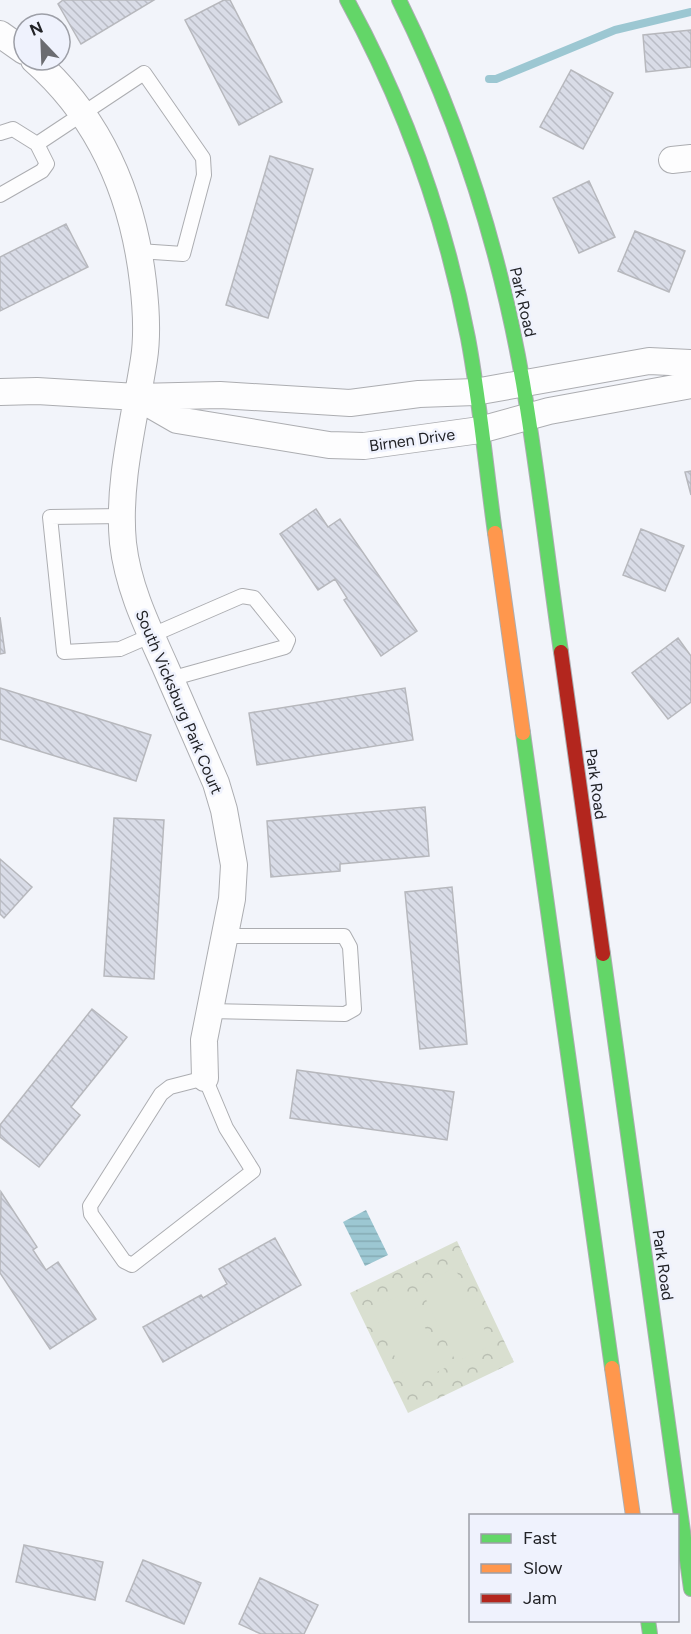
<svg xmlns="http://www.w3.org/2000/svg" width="691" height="1634" viewBox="0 0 691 1634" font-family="Figtree,sans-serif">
<defs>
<pattern id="park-crowns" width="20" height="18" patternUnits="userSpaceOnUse" patternTransform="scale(1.5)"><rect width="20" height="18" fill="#d9dfd0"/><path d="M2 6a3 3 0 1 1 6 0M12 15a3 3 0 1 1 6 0" fill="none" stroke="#babfb3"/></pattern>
<pattern id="water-rules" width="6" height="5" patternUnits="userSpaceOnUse" patternTransform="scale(1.5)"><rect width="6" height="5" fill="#9cc7d2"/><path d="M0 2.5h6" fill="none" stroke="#86abb4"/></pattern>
<pattern id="building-back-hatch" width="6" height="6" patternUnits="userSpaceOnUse" patternTransform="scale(1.5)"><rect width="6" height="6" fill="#d9dce7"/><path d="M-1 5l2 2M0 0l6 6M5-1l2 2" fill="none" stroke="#babcc6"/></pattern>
</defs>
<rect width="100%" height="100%" fill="#f2f4fa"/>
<path fill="url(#park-crowns)" d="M 457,1241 L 514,1362 L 408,1413 L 350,1293 Z"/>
<path fill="#d9dfd0" d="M 455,1268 L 492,1345 L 456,1362 L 419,1285 Z
M 407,1291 L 445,1368 L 409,1386 L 372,1309 Z"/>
<path fill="url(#water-rules)" d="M 366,1210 L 388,1255 L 365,1266 L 343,1222 Z"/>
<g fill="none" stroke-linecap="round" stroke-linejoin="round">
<path stroke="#9cc7d2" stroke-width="8" d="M 489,79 L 496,79 L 615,30 L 691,12"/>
</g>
<path fill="url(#building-back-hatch)" stroke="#b7b8bd" stroke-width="1.5" d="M 63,0 L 154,0 L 81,44 L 58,4 Z
M 224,0 L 230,0 L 282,102 L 239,125 L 185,20 Z
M 691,30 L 691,67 L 646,72 L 643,35 Z
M 571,70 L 613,93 L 583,149 L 540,127 Z
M 270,156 L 313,169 L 268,318 L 226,305 Z
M 589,181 L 615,237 L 579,253 L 553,198 Z
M 66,224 L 88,267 L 0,311 L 0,257 Z
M 635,231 L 685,251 L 669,292 L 618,271 Z
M 691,471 L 691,495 L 685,472 Z
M 316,509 L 328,527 L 340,519 L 417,631 L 381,656 L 344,600 L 347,598 L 335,579 L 318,590 L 280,534 Z
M 641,529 L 684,546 L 665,591 L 623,575 Z
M 0,617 L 5,653 L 0,654 Z
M 678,638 L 691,656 L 691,702 L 668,719 L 632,673 Z
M 0,688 L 151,735 L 136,781 L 0,739 Z
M 405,688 L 413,740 L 257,765 L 249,713 Z
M 425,807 L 429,856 L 340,864 L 340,871 L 271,877 L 267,821 Z
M 114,818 L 164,820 L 154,979 L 104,976 Z
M 0,859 L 32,887 L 4,918 L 0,914 Z
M 452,887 L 467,1044 L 420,1049 L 405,892 Z
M 92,1009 L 127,1037 L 71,1107 L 80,1115 L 39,1167 L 0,1137 L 0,1125 Z
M 297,1070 L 454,1092 L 447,1140 L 290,1118 Z
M 1,1192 L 37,1247 L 33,1250 L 46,1270 L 58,1262 L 96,1319 L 50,1349 L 0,1273 Z
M 275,1238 L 301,1285 L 163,1362 L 143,1327 L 201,1295 L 203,1298 L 227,1284 L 219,1269 Z
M 24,1545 L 103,1562 L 95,1600 L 16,1582 Z
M 143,1560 L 201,1583 L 184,1624 L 126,1601 Z
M 260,1578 L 318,1605 L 304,1634 L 261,1634 L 239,1624 Z"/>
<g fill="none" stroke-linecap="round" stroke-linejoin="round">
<defs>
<path id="lane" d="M 0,133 L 13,129 L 37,144 L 47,164 L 42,171 L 0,195
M 37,144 L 144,73 L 203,158 L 204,175 L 183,254 L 139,251
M 122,516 L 50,517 L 64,652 L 120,649 L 242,596 L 254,598 L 288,640 L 285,647 L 170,679
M 209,1011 L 345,1014 L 354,1009 L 350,947 L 344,936 L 225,936
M 205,1078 L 226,1128 L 253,1171 L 132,1265 L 124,1261 L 91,1214 L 90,1206 L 161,1094 L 170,1087 Z"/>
<path id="street" d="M 0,34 L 24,51
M 34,60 C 100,118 133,196 143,282 C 146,307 148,333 144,359 C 135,418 117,482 123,543 C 128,587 147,626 165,666 C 182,705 199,744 216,783 L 224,810 L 234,865 L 232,899 L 204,1040 L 205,1078
M 672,160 L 691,158
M 0,392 L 37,391 L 137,397 L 220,395 L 350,403 L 419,394 L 475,392 L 649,361 L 691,363
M 137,397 L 177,420 L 329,445 L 364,446 L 480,430 L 549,411 L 691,385"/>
<path id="fast" d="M 347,0 C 405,106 445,219 468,338 C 480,402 486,468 495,533
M 399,0 C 459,121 500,250 523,383 C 538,472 548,563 561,652
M 523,733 L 612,1368
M 603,954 L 691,1589
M 648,1620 L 650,1634"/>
<path id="slow" d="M 495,533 L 523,733
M 612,1368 L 633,1516"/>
<path id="jam" d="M 561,652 L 603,954"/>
</defs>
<use href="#lane" stroke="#acadb1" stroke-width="16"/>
<use href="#street" stroke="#acadb1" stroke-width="28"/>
<use href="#fast" stroke="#acadb1" stroke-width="16"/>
<use href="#slow" stroke="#acadb1" stroke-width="16"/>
<use href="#jam" stroke="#acadb1" stroke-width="16"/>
<use href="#lane" stroke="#fdfdfe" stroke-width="14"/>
<use href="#street" stroke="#fdfdfe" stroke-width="26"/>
<use href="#fast" stroke="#63d668" stroke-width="14"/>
<use href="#slow" stroke="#ff974d" stroke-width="14"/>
<use href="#jam" stroke="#b3261e" stroke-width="14"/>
</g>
<g text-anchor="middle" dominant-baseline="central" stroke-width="5" stroke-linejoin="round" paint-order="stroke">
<g font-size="16" fill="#222327" stroke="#eff2fd">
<text transform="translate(523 302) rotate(77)">Park Road</text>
<text transform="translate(412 440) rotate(-8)">Birnen Drive</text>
<text transform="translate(179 702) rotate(67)">South Vicksburg Park Court</text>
<text transform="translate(596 784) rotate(82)">Park Road</text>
<text transform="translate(663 1265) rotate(82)">Park Road</text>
</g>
</g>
<rect x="469" y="1514" width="210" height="108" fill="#eff2fd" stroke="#9d9fa7" stroke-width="1.5"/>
<rect x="481" y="1534" width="30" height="9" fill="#63d668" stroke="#9d9fa7" stroke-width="1.5"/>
<text x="523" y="1544" font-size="18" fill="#222327">Fast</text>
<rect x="481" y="1564" width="30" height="9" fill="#ff974d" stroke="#9d9fa7" stroke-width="1.5"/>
<text x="523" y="1574" font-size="18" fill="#222327">Slow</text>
<rect x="481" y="1594" width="30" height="9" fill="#b3261e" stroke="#9d9fa7" stroke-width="1.5"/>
<text x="523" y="1604" font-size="18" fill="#222327">Jam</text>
<g transform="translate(42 42) rotate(337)"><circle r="28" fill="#eff2fd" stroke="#9d9fa7" stroke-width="1.5"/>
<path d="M0-4.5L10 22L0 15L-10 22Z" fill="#6b6c71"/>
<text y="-9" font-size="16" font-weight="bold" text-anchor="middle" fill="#222327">N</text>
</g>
</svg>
